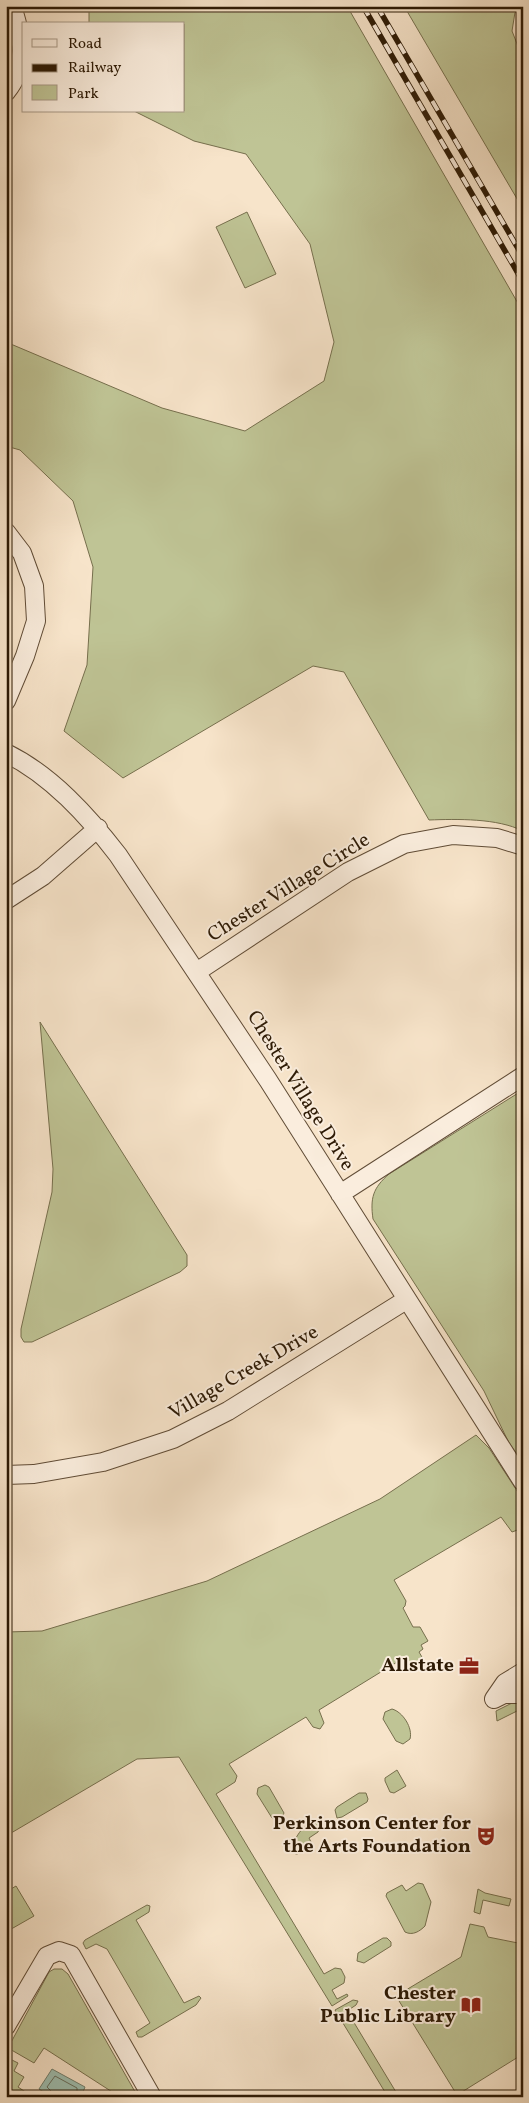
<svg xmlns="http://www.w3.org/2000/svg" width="529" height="2103" viewBox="0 0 529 2103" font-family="Vollkorn,serif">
<rect width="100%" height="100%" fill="#f7e4ca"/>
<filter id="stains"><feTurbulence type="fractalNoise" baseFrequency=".004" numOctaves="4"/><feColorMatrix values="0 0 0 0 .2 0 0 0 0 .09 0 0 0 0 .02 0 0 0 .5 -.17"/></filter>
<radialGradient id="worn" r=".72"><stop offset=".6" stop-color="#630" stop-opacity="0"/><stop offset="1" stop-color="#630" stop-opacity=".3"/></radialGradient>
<path fill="#bfc495" stroke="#766f4d" d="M 89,6 L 347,6 L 523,312 L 523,831 C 497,818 457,819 429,820 L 344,672 L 313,666 L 123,778 L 64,731 L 87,665 L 93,567 L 73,501 L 20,450 L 6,446 L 6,342 L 162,408 L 245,431 L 324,381 L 334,342 L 310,244 L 246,154 L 194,141 L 134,111 L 184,111 L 184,24 L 89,24 Z
M 404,6 L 516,6 L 512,31 L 523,59 L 523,209 Z
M 247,212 L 276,274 L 245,288 L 216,227 Z
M 40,1022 L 187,1255 L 187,1266 L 180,1272 L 32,1342 L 24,1342 L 21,1337 L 21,1329 L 52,1192 L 53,1169 Z
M 523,1090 L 523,1463 L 508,1441 L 484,1391 L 373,1219 C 370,1198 373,1188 389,1174 Z
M 476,1435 L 489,1448 L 523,1500 L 523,1528 L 512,1532 L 501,1517 L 394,1580 L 406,1601 L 405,1606 L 403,1608 L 413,1627 L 420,1627 L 428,1641 L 421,1645 L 423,1649 L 419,1652 L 426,1664 L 417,1670 L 410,1670 L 402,1659 L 319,1710 L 324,1723 L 320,1729 L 313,1727 L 306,1717 L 229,1764 L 237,1776 L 235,1782 L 216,1794 L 324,1974 L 335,1968 L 341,1969 L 345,1977 L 344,1983 L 332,1990 L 337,1999 L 347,1994 L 348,1996 L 332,2006 L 179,1757 L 137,1759 L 6,1836 L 6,1632 L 42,1631 L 207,1581 L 380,1499 Z
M 512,1703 L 523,1703 L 523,1708 L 497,1721 L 496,1711 Z
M 392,1709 C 403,1712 413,1728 410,1739 L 403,1744 L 396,1741 L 383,1719 L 385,1712 Z
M 397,1770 L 406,1786 L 394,1793 L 390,1792 L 385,1781 L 385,1778 Z
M 265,1785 L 269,1787 L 284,1813 L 281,1819 L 272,1818 L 257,1794 L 258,1788 Z
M 359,1793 L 366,1793 L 368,1799 L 367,1802 L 342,1817 L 337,1818 L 335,1810 L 337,1807 Z
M 312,1821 L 316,1822 L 320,1826 L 318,1832 L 309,1838 L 313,1846 L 297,1854 L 292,1853 C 290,1843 303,1825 312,1821 Z
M 418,1883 L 423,1884 L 431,1902 L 425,1926 C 420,1931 413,1936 405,1932 L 386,1896 L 387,1893 L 402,1885 L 406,1891 Z
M 16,1886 L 34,1916 L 6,1932 L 6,1892 Z
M 478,1889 L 485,1893 L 511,1899 L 509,1906 L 483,1900 L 480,1914 L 474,1912 Z
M 147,1905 L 150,1906 L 149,1912 L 136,1920 L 184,2003 L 199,1996 L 201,1998 L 196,2005 L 142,2037 L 138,2037 L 136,2032 L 150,2023 L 107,1949 L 96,1944 L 86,1949 L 83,1943 L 85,1940 Z
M 470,1924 L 484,1927 L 488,1937 L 523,1944 L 523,2054 L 457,2095 L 396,1996 L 461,1957 Z
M 383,1938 L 387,1938 L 391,1942 L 391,1946 L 364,1963 L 357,1961 L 358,1953 Z
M 54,1969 L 62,1969 L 68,1974 L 138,2097 L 120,2097 L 44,2048 L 34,2063 L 8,2048 L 49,1972 Z
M 353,2000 L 358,2001 L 356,2005 L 347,2011 L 399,2097 L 388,2097 L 335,2010 Z
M 6,2057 L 18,2063 L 14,2071 L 24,2077 L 18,2087 L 33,2097 L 6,2097 Z"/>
<path fill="#9ebfb1" stroke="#717d6c" d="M 52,2069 L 85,2087 L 81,2097 L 51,2097 L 39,2089 Z"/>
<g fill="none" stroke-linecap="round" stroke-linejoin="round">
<path stroke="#666c5b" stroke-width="1" d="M 53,2097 L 52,2092 L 47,2087 L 55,2076 L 77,2088 L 77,2097"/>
<defs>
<path id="street" d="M 6,92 C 29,63 22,38 12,6
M 6,532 L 22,553 L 34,586 L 36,621 L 25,656 L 6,701
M 6,753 C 51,775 88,816 118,855 L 268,1080 L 523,1482
M 6,900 L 43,876 L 98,828
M 198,971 L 348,872 L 404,844 L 453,835 L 497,838 L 523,846
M 340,1194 L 523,1076
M 6,1475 L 34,1474 L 103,1462 L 173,1439 L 228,1411 L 406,1300
M 494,1699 L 505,1683 L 523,1672
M 494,1699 L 504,1694 L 523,1694
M 6,2026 L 47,1956 L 59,1951 L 71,1955 L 152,2097"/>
</defs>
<use href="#street" stroke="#604c36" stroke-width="20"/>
<use href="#street" stroke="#faeddd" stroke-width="18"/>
<defs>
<path id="rail" d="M 363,6 L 523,282
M 377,6 L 523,257"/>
</defs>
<use href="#rail" stroke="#2d1a05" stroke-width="5.5"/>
<use href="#rail" stroke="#faeddd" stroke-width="4" stroke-dasharray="11" stroke-linecap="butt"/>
</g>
<defs>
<symbol id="office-bare" viewBox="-9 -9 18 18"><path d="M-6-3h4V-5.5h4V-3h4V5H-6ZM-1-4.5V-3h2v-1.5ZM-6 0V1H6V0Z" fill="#8f2418" stroke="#faeddd" stroke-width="2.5" paint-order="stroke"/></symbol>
<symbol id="theatre-bare" viewBox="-9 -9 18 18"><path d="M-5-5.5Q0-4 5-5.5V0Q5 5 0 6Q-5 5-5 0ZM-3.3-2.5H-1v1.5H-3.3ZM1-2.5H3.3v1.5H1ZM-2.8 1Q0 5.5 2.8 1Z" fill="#8f2418" stroke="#faeddd" stroke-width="2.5" paint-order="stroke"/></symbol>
<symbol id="library-bare" viewBox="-9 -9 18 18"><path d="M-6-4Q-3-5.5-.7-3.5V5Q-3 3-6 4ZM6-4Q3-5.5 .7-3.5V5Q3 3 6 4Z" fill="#8f2418" stroke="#faeddd" stroke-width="2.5" paint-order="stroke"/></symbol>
</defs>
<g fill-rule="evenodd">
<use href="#office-bare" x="455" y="1652" width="28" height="28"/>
<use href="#theatre-bare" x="472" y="1822" width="28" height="28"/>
<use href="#library-bare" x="457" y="1991" width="28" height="28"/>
</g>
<g text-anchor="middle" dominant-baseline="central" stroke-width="4" stroke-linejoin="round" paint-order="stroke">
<g font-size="20" fill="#2d1a05" stroke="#faeddd">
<text transform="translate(289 888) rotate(-32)">Chester Village Circle</text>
<text transform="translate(300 1091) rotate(58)">Chester Village Drive</text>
<text transform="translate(244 1373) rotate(-30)">Village Creek Drive</text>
</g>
<g font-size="20" font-weight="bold" fill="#2d1a05" stroke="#faeddd" text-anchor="end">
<text x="454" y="1666">Allstate</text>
<text x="471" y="1824">Perkinson Center for<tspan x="471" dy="23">the Arts Foundation</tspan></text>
<text x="456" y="1994">Chester<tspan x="456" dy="23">Public Library</tspan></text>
</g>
</g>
<rect width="529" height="2103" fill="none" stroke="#f7e4ca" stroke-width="25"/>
<rect x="8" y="8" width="514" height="2088" fill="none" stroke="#2d1a05" stroke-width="2.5"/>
<rect x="12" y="12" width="504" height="2078" fill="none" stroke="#2d1a05"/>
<rect x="22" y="22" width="162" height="90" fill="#faeddd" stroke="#a89987"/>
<rect x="32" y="39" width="25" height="8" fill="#faeddd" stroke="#a89987"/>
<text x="68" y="48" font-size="15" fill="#2d1a05">Road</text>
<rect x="32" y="64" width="25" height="8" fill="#2d1a05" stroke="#a89987"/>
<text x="68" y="72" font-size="15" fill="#2d1a05">Railway</text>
<rect x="32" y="85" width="25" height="15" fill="#bfc495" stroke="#a89987"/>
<text x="68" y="98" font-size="15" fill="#2d1a05">Park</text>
<rect width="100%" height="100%" filter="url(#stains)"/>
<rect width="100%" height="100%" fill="url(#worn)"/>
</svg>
